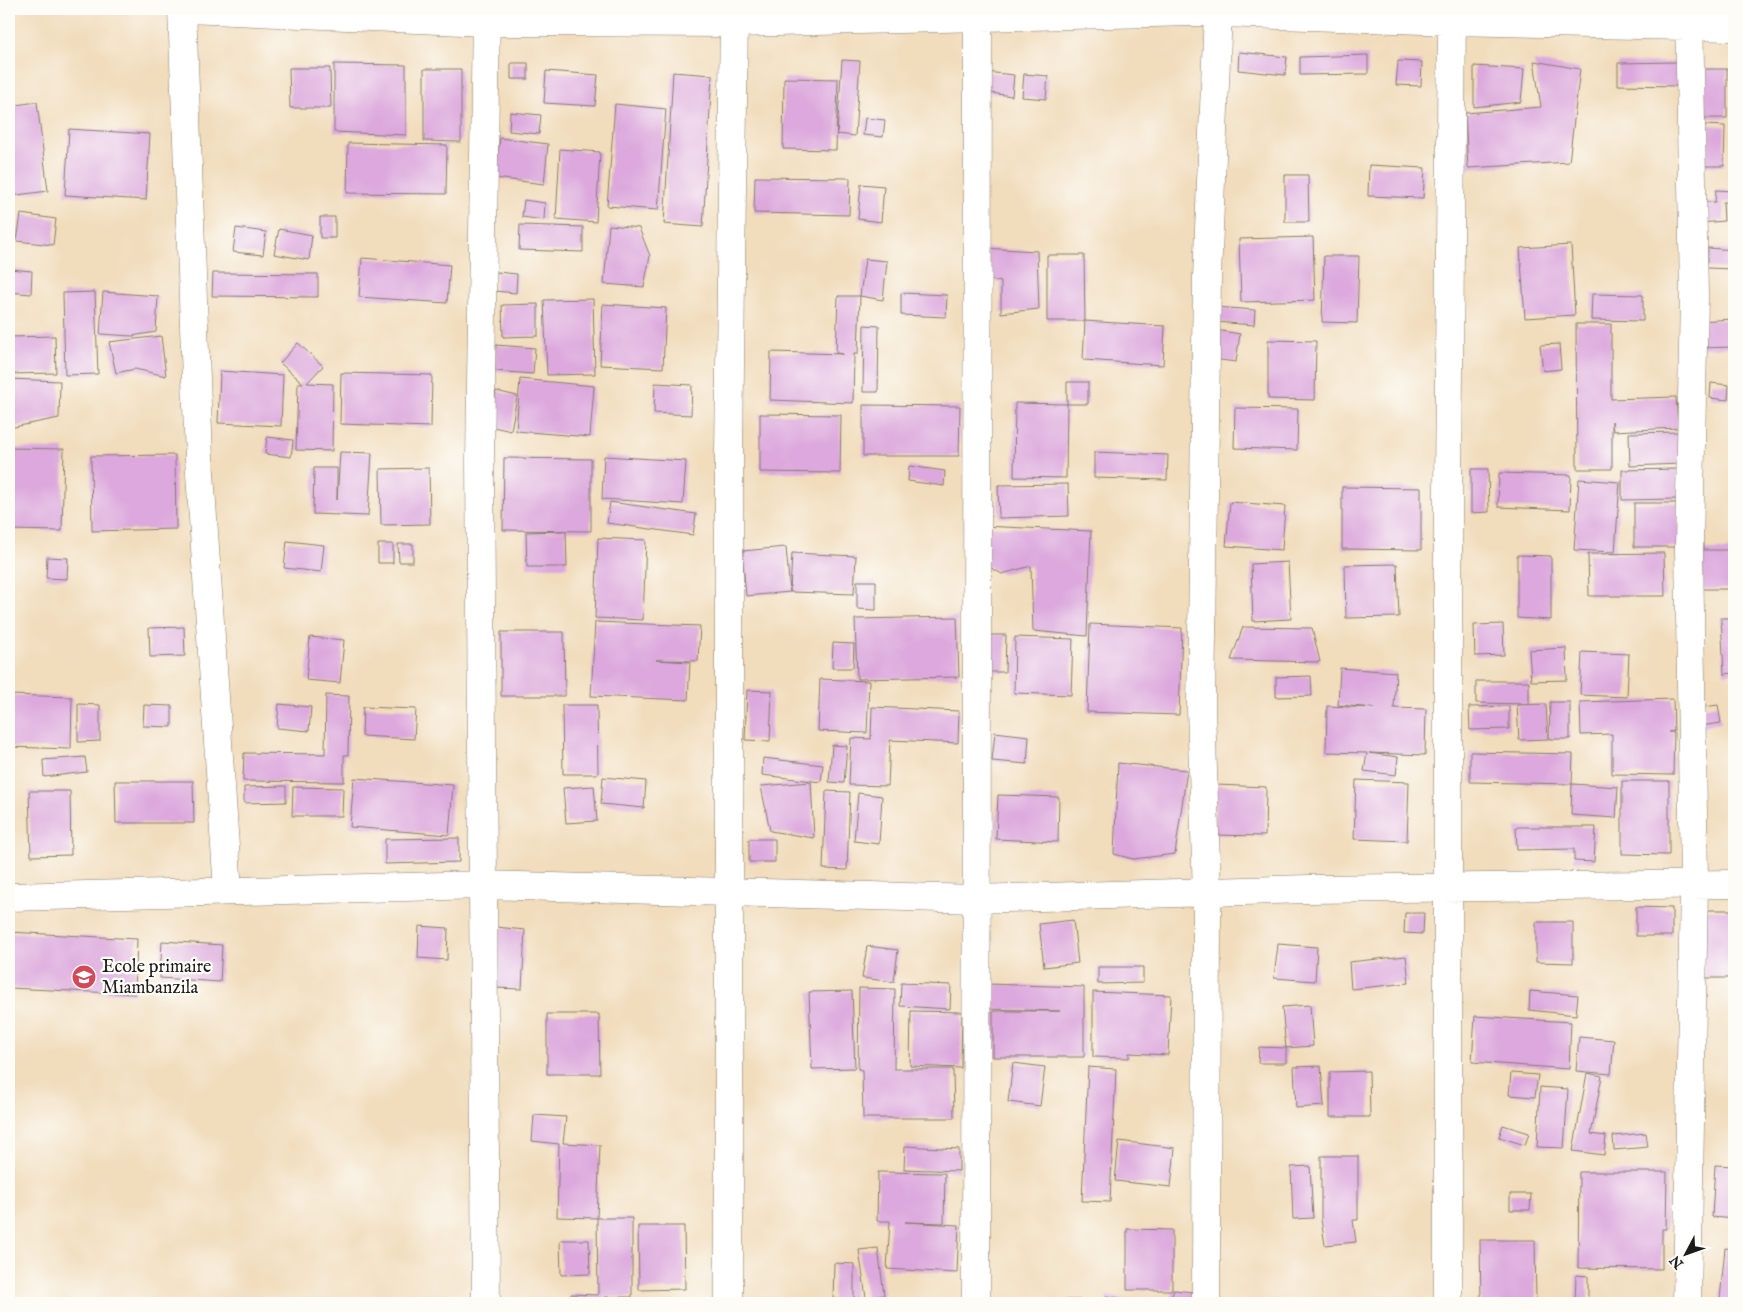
<svg xmlns="http://www.w3.org/2000/svg" width="1743" height="1312" viewBox="0 0 1743 1312" font-family="'IM FELL English',serif">
<rect width="100%" height="100%" fill="#fdfcf7"/>
<filter id="ink" filterUnits="userSpaceOnUse"><feTurbulence type="fractalNoise" baseFrequency=".02" numOctaves="2"/><feDisplacementMap in="SourceGraphic" scale="10" xChannelSelector="R" yChannelSelector="G"/><feConvolveMatrix kernelMatrix="1 2 1 2 8 2 1 2 1" color-interpolation-filters="sRGB"/></filter>
<filter id="wash" filterUnits="userSpaceOnUse"><feTurbulence type="fractalNoise" baseFrequency=".0096" numOctaves="4" result="noise"/><feDisplacementMap in="SourceGraphic" scale="20" xChannelSelector="R" yChannelSelector="G"/><feGaussianBlur stdDeviation="1.12" result="paint"/><feColorMatrix in="noise" values="0 0 0 0 0 0 0 0 0 0 0 0 0 0 0 0 0 1.4 0 .05"/><feComposite in="paint" operator="in"/></filter>
<g filter="url(#wash)">
<rect width="100%" height="100%" fill="#f1dcbb"/>
<g id="blocks">
<path fill="#dca8dd" d="M 1239,52 L 1287,57 L 1285,75 L 1238,70 Z
M 1368,55 L 1368,74 L 1300,75 L 1300,57 Z
M 842,60 L 860,61 L 855,136 L 837,134 Z
M 1398,61 L 1422,62 L 1421,86 L 1396,85 Z
M 1534,61 L 1580,69 L 1569,162 L 1468,168 L 1465,113 L 1541,107 Z
M 1677,62 L 1678,86 L 1618,85 L 1618,63 Z
M 511,63 L 528,63 L 528,79 L 511,79 Z
M 334,64 L 406,65 L 406,135 L 334,132 Z
M 1474,66 L 1524,69 L 1521,102 L 1474,107 Z
M 289,68 L 330,68 L 331,108 L 290,108 Z
M 424,69 L 461,69 L 461,142 L 424,141 Z
M 1702,69 L 1727,69 L 1727,118 L 1702,118 Z
M 546,71 L 598,75 L 595,106 L 544,103 Z
M 673,72 L 712,75 L 703,227 L 664,224 Z
M 985,72 L 1014,75 L 1012,96 L 983,92 Z
M 1024,74 L 1048,76 L 1046,99 L 1022,97 Z
M 784,78 L 838,79 L 836,150 L 783,149 Z
M 37,102 L 48,191 L 9,196 L 9,106 Z
M 615,104 L 666,109 L 658,210 L 607,206 Z
M 510,112 L 541,115 L 539,134 L 509,131 Z
M 865,118 L 885,120 L 883,137 L 863,135 Z
M 1704,125 L 1725,126 L 1724,166 L 1703,166 Z
M 69,129 L 150,134 L 146,200 L 65,195 Z
M 500,138 L 548,144 L 544,184 L 495,178 Z
M 348,143 L 447,145 L 446,194 L 347,193 Z
M 560,149 L 600,152 L 596,222 L 556,219 Z
M 1732,156 L 1734,156 L 1734,178 L 1733,178 Z
M 1369,165 L 1425,168 L 1423,198 L 1368,196 Z
M 1285,175 L 1308,175 L 1309,222 L 1285,222 Z
M 755,177 L 850,178 L 849,215 L 754,213 Z
M 861,184 L 884,186 L 881,222 L 858,219 Z
M 1716,190 L 1734,191 L 1734,202 L 1723,202 L 1724,221 L 1700,223 L 1699,203 L 1715,202 Z
M 524,200 L 545,203 L 544,220 L 522,217 Z
M 21,214 L 56,219 L 53,245 L 17,241 Z
M 320,217 L 335,217 L 335,238 L 320,238 Z
M 520,225 L 583,227 L 583,252 L 519,250 Z
M 609,225 L 639,228 L 650,256 L 644,287 L 604,284 Z
M 236,228 L 266,232 L 263,255 L 233,252 Z
M 279,229 L 312,235 L 309,260 L 274,254 Z
M 1313,237 L 1315,300 L 1241,302 L 1239,239 Z
M 1571,245 L 1575,315 L 1525,318 L 1520,248 Z
M 982,248 L 1037,251 L 1039,309 L 1001,313 L 1001,282 L 985,279 Z
M 1708,248 L 1734,250 L 1734,269 L 1707,268 Z
M 1047,255 L 1084,255 L 1085,321 L 1047,321 Z
M 1324,256 L 1359,256 L 1357,323 L 1322,322 Z
M 362,258 L 450,265 L 447,303 L 359,297 Z
M 865,259 L 887,261 L 883,300 L 860,296 Z
M 9,269 L 32,271 L 31,294 L 9,292 Z
M 497,272 L 517,274 L 516,293 L 495,291 Z
M 213,273 L 318,274 L 318,297 L 212,296 Z
M 95,292 L 98,374 L 65,375 L 63,293 Z
M 103,292 L 158,296 L 156,332 L 132,336 L 100,334 Z
M 901,293 L 947,295 L 946,317 L 901,315 Z
M 1592,294 L 1643,295 L 1643,321 L 1591,320 Z
M 838,296 L 860,296 L 858,354 L 854,354 L 853,403 L 770,400 L 771,352 L 843,354 L 836,353 Z
M 593,299 L 595,374 L 547,375 L 544,300 Z
M 538,304 L 538,336 L 503,337 L 502,305 Z
M 603,304 L 666,308 L 663,368 L 600,365 Z
M 1216,307 L 1255,310 L 1254,325 L 1215,322 Z
M 1734,319 L 1734,347 L 1699,348 L 1698,321 Z
M 1085,321 L 1165,326 L 1163,365 L 1083,360 Z
M 1576,324 L 1611,324 L 1611,399 L 1676,397 L 1678,428 L 1613,431 L 1612,421 L 1612,469 L 1577,469 Z
M 864,325 L 879,326 L 878,392 L 863,392 Z
M 1210,329 L 1240,334 L 1236,362 L 1205,358 Z
M 55,336 L 56,373 L 9,374 L 9,337 Z
M 161,336 L 166,376 L 135,369 L 116,373 L 109,342 Z
M 1268,340 L 1316,341 L 1315,400 L 1268,399 Z
M 298,343 L 323,366 L 307,383 L 333,384 L 332,451 L 296,450 L 298,383 L 303,383 L 280,363 Z
M 1559,344 L 1561,369 L 1543,371 L 1540,345 Z
M 496,345 L 535,348 L 533,374 L 495,371 Z
M 220,371 L 283,375 L 281,426 L 218,423 Z
M 341,373 L 432,375 L 431,427 L 340,424 Z
M 9,379 L 60,381 L 59,418 L 9,428 Z
M 520,379 L 594,386 L 590,437 L 516,431 Z
M 1067,382 L 1088,382 L 1088,404 L 1067,404 Z
M 655,383 L 692,385 L 691,415 L 654,413 Z
M 1711,383 L 1729,385 L 1728,400 L 1710,398 Z
M 496,391 L 517,396 L 511,431 L 489,426 Z
M 1015,403 L 1067,404 L 1066,478 L 1014,477 Z
M 863,405 L 960,406 L 959,456 L 863,456 Z
M 1235,408 L 1298,409 L 1297,450 L 1234,448 Z
M 760,414 L 841,415 L 840,473 L 760,472 Z
M 1679,432 L 1680,464 L 1630,466 L 1629,433 Z
M 267,437 L 293,440 L 291,457 L 265,454 Z
M 9,448 L 64,449 L 62,531 L 9,530 Z
M 340,452 L 372,453 L 368,516 L 313,514 L 314,468 L 337,468 L 337,500 Z
M 1094,452 L 1168,455 L 1167,480 L 1094,478 Z
M 175,455 L 176,529 L 92,531 L 91,456 Z
M 604,456 L 686,461 L 683,504 L 602,499 Z
M 504,458 L 591,459 L 591,531 L 503,530 Z
M 909,466 L 945,471 L 944,486 L 908,481 Z
M 429,468 L 430,524 L 381,525 L 380,469 Z
M 1471,469 L 1488,469 L 1489,512 L 1471,513 Z
M 1677,469 L 1678,499 L 1622,500 L 1622,470 Z
M 1499,473 L 1571,475 L 1570,510 L 1498,507 Z
M 1579,479 L 1620,482 L 1615,552 L 1574,550 Z
M 1068,484 L 1069,516 L 999,518 L 998,485 Z
M 1342,487 L 1421,488 L 1421,550 L 1342,549 Z
M 610,502 L 696,514 L 693,535 L 607,523 Z
M 1230,502 L 1285,506 L 1282,550 L 1226,546 Z
M 1634,503 L 1679,503 L 1679,547 L 1634,547 Z
M 982,526 L 1091,531 L 1087,636 L 1033,631 L 1031,566 L 1002,574 L 977,560 Z
M 566,531 L 567,567 L 527,567 L 526,532 Z
M 598,538 L 646,540 L 643,620 L 595,618 Z
M 287,541 L 324,545 L 321,572 L 284,568 Z
M 378,544 L 393,544 L 393,563 L 378,563 Z
M 398,544 L 413,544 L 413,562 L 399,562 Z
M 786,547 L 790,592 L 746,596 L 742,551 Z
M 1701,550 L 1734,550 L 1734,589 L 1701,589 Z
M 792,553 L 856,556 L 854,594 L 790,592 Z
M 1664,553 L 1665,596 L 1589,596 L 1588,554 Z
M 1517,555 L 1551,556 L 1551,620 L 1517,618 Z
M 47,557 L 68,558 L 67,579 L 46,578 Z
M 1288,562 L 1291,619 L 1253,621 L 1251,564 Z
M 1397,564 L 1399,617 L 1346,618 L 1345,565 Z
M 857,581 L 876,581 L 876,610 L 857,609 Z
M 957,617 L 959,677 L 857,679 L 855,619 Z
M 1721,618 L 1734,618 L 1734,673 L 1724,674 Z
M 595,622 L 700,626 L 698,661 L 656,660 L 690,662 L 688,700 L 591,696 Z
M 1090,624 L 1182,628 L 1179,715 L 1087,712 Z
M 1503,624 L 1504,655 L 1475,656 L 1474,625 Z
M 184,627 L 185,656 L 150,657 L 149,628 Z
M 1243,627 L 1312,628 L 1320,662 L 1231,660 Z
M 501,632 L 564,632 L 565,696 L 501,696 Z
M 987,635 L 1006,635 L 1005,672 L 987,672 Z
M 310,637 L 344,640 L 340,683 L 306,680 Z
M 1015,637 L 1073,639 L 1071,695 L 1014,693 Z
M 833,643 L 854,644 L 853,668 L 832,668 Z
M 1566,648 L 1567,680 L 1531,681 L 1529,650 Z
M 1582,652 L 1629,654 L 1627,697 L 1580,695 Z
M 1340,668 L 1396,672 L 1394,708 L 1426,709 L 1425,755 L 1369,753 L 1398,757 L 1396,775 L 1364,771 L 1367,753 L 1326,752 L 1327,706 L 1375,708 L 1338,705 Z
M 1311,676 L 1312,696 L 1276,697 L 1276,677 Z
M 820,679 L 869,681 L 867,733 L 818,731 Z
M 1476,681 L 1529,681 L 1529,704 L 1476,703 Z
M 747,690 L 772,691 L 770,741 L 745,740 Z
M 9,695 L 72,697 L 71,749 L 9,747 Z
M 326,695 L 349,696 L 348,755 L 344,755 L 344,782 L 243,781 L 244,753 L 325,754 Z
M 1673,699 L 1674,731 L 1668,732 L 1674,732 L 1673,775 L 1612,774 L 1612,734 L 1581,735 L 1580,702 Z
M 1550,702 L 1570,702 L 1570,739 L 1549,739 Z
M 78,704 L 100,705 L 100,741 L 78,742 Z
M 279,704 L 311,707 L 309,731 L 277,728 Z
M 1546,704 L 1548,739 L 1519,740 L 1517,705 Z
M 144,705 L 172,706 L 172,727 L 143,726 Z
M 562,705 L 597,705 L 598,774 L 563,774 Z
M 1718,705 L 1721,723 L 1701,726 L 1698,708 Z
M 1509,706 L 1509,729 L 1470,730 L 1469,707 Z
M 363,707 L 416,709 L 414,739 L 362,736 Z
M 872,707 L 959,711 L 958,743 L 890,740 L 888,786 L 849,785 L 851,738 L 871,739 Z
M 995,732 L 1029,736 L 1027,764 L 992,761 Z
M 832,745 L 847,746 L 844,783 L 829,782 Z
M 1470,752 L 1573,754 L 1572,784 L 1618,787 L 1616,818 L 1571,815 L 1572,784 L 1470,782 Z
M 85,757 L 87,772 L 44,777 L 43,760 Z
M 763,758 L 823,765 L 821,782 L 762,775 Z
M 1118,763 L 1187,770 L 1175,854 L 1133,859 L 1114,854 Z
M 603,777 L 646,781 L 644,808 L 601,804 Z
M 354,778 L 453,785 L 449,835 L 350,827 Z
M 1356,780 L 1409,782 L 1407,841 L 1354,839 Z
M 115,781 L 193,781 L 194,823 L 116,823 Z
M 1622,781 L 1669,781 L 1669,855 L 1622,854 Z
M 811,782 L 814,838 L 770,831 L 761,786 Z
M 1215,785 L 1266,787 L 1265,836 L 1214,835 Z
M 286,786 L 286,802 L 244,803 L 244,787 Z
M 594,786 L 597,821 L 566,823 L 563,788 Z
M 293,787 L 343,788 L 342,816 L 292,816 Z
M 29,791 L 70,791 L 71,855 L 31,856 Z
M 826,791 L 850,792 L 847,870 L 823,869 Z
M 858,793 L 882,796 L 879,844 L 854,841 Z
M 998,795 L 1059,797 L 1058,842 L 996,839 Z
M 1516,827 L 1596,827 L 1594,862 L 1574,861 L 1574,849 L 1517,850 Z
M 459,838 L 459,862 L 385,864 L 385,839 Z
M 749,839 L 775,839 L 775,862 L 749,862 Z
M 1636,907 L 1672,908 L 1672,936 L 1636,936 Z
M 1703,910 L 1734,910 L 1734,978 L 1704,978 Z
M 1405,913 L 1424,913 L 1423,934 L 1404,933 Z
M 1073,920 L 1078,963 L 1044,967 L 1039,924 Z
M 1536,922 L 1573,922 L 1573,963 L 1536,962 Z
M 419,926 L 448,928 L 447,960 L 418,958 Z
M 496,927 L 525,930 L 522,989 L 493,988 Z
M 9,932 L 137,939 L 135,994 L 9,988 Z
M 162,941 L 222,945 L 220,982 L 160,978 Z
M 1278,944 L 1317,947 L 1315,981 L 1274,978 Z
M 867,946 L 898,950 L 894,982 L 862,978 Z
M 1406,956 L 1409,983 L 1351,989 L 1349,962 Z
M 1098,967 L 1143,967 L 1143,983 L 1098,984 Z
M 901,983 L 951,985 L 950,1009 L 900,1006 Z
M 986,984 L 1084,987 L 1084,1057 L 993,1057 L 993,1011 L 1060,1011 L 986,1009 Z
M 859,988 L 895,989 L 894,1069 L 953,1069 L 954,1118 L 863,1118 L 862,1070 L 858,1069 Z
M 852,991 L 855,1068 L 812,1069 L 809,992 Z
M 1530,991 L 1578,995 L 1576,1015 L 1529,1010 Z
M 1093,992 L 1171,995 L 1168,1055 L 1129,1053 L 1129,1058 L 1093,1057 Z
M 1310,1005 L 1313,1046 L 1286,1048 L 1286,1063 L 1258,1063 L 1259,1047 L 1286,1048 L 1282,1007 Z
M 911,1011 L 962,1012 L 961,1068 L 910,1066 Z
M 547,1014 L 599,1014 L 600,1074 L 547,1074 Z
M 1475,1016 L 1571,1022 L 1569,1069 L 1472,1062 Z
M 1579,1037 L 1614,1040 L 1611,1074 L 1576,1071 Z
M 1013,1063 L 1045,1067 L 1040,1106 L 1008,1102 Z
M 1321,1066 L 1324,1106 L 1296,1108 L 1294,1067 Z
M 1088,1067 L 1116,1069 L 1110,1202 L 1082,1201 Z
M 1369,1071 L 1370,1117 L 1330,1117 L 1330,1072 Z
M 1511,1073 L 1538,1075 L 1535,1097 L 1509,1095 Z
M 1587,1073 L 1602,1076 L 1591,1134 L 1606,1136 L 1604,1155 L 1573,1151 Z
M 1540,1087 L 1568,1089 L 1564,1148 L 1537,1147 Z
M 534,1115 L 566,1117 L 563,1143 L 600,1145 L 597,1218 L 557,1217 L 559,1144 L 532,1141 Z
M 1503,1125 L 1529,1133 L 1525,1145 L 1499,1137 Z
M 1646,1133 L 1648,1147 L 1614,1150 L 1613,1136 Z
M 1119,1141 L 1175,1148 L 1171,1187 L 1115,1181 Z
M 905,1146 L 959,1149 L 959,1171 L 904,1169 Z
M 1321,1156 L 1358,1156 L 1358,1220 L 1353,1220 L 1356,1242 L 1325,1245 L 1321,1219 Z
M 1715,1165 L 1734,1166 L 1734,1219 L 1712,1217 Z
M 1310,1166 L 1313,1218 L 1293,1219 L 1291,1167 Z
M 878,1172 L 945,1173 L 944,1223 L 905,1222 L 959,1225 L 957,1273 L 887,1269 L 890,1221 L 877,1221 Z
M 1579,1172 L 1667,1172 L 1666,1229 L 1662,1229 L 1662,1269 L 1578,1268 Z
M 1510,1194 L 1531,1194 L 1530,1210 L 1510,1210 Z
M 597,1218 L 632,1218 L 632,1297 L 604,1297 L 604,1303 L 571,1303 L 571,1294 L 598,1295 Z
M 638,1226 L 684,1226 L 685,1289 L 639,1290 Z
M 1127,1229 L 1172,1230 L 1172,1290 L 1127,1290 Z
M 560,1240 L 589,1240 L 590,1274 L 561,1275 Z
M 1480,1240 L 1535,1240 L 1536,1303 L 1481,1303 Z
M 878,1248 L 884,1295 L 866,1298 L 859,1250 Z
M 1725,1248 L 1734,1249 L 1734,1301 L 1720,1299 Z
M 834,1263 L 854,1264 L 854,1299 L 833,1299 Z
M 1576,1275 L 1588,1276 L 1588,1303 L 1575,1303 Z
M 1174,1290 L 1193,1292 L 1192,1303 L 1169,1303 Z
M 1106,1296 L 1140,1302 L 1140,1303 L 1107,1303 Z
M 1061,1300 L 1084,1300 L 1084,1303 L 1061,1303 Z"/>
</g>
</g>
<g filter="url(#ink)">
<use href="#blocks" fill-opacity="0" stroke="#867c6c" stroke-width="1"/>
<g fill="none" stroke-linecap="round" stroke-linejoin="round">
<defs>
<path id="minor" d="M 182,9 L 199,458 L 228,891
M 188,9 L 486,22 L 734,23 L 1193,12 L 1452,21 L 1734,27
M 9,897 L 483,885 L 976,899 L 1309,889 L 1734,884
M 486,1303 L 480,462 L 486,9
M 729,1303 L 729,457 L 734,9
M 976,1303 L 978,9
M 1206,1303 L 1207,894 L 1201,708 L 1207,277 L 1218,12
M 1448,1303 L 1448,490 L 1452,9
M 1687,1303 L 1694,883 L 1689,547 L 1694,296 L 1689,10"/>
</defs>
<use href="#minor" stroke="#867c6c" stroke-width="29"/>
<use href="#minor" stroke="#fff" stroke-width="28"/>
</g>
</g>
<defs>
<symbol id="school-disc" viewBox="-11 -11 22 22"><circle r="9.5" fill="#d1495b" stroke="#fdfcf7"/><path d="M0-5L7-2L0 1L-7-2ZM-4 1L0 2.5L4 1V4Q0 6-4 4Z" fill="#fff"/></symbol>
</defs>
<g fill-rule="evenodd">
<use href="#school-disc" x="70" y="963" width="28" height="28"/>
</g>
<g text-anchor="middle" dominant-baseline="central" stroke-width="4.5" stroke-linejoin="round" paint-order="stroke">
<g font-size="18" fill="#1c1c1c" stroke="#fdfcf7" text-anchor="start">
<text x="102" y="967">Ecole primaire<tspan x="102" dy="21">Miambanzila</tspan></text>
</g>
</g>
<rect width="1743" height="1312" fill="none" stroke="#fdfcf7" stroke-width="30"/>
<g transform="translate(1686 1254) rotate(229)" stroke="#fdfcf7" stroke-width="4" paint-order="stroke">
<path d="M0-4L9 19L0 12L-9 19Z" fill="#1c1c1c"/>
<text y="-8" font-size="14" font-weight="bold" text-anchor="middle" fill="#1c1c1c">N</text>
</g>
</svg>
